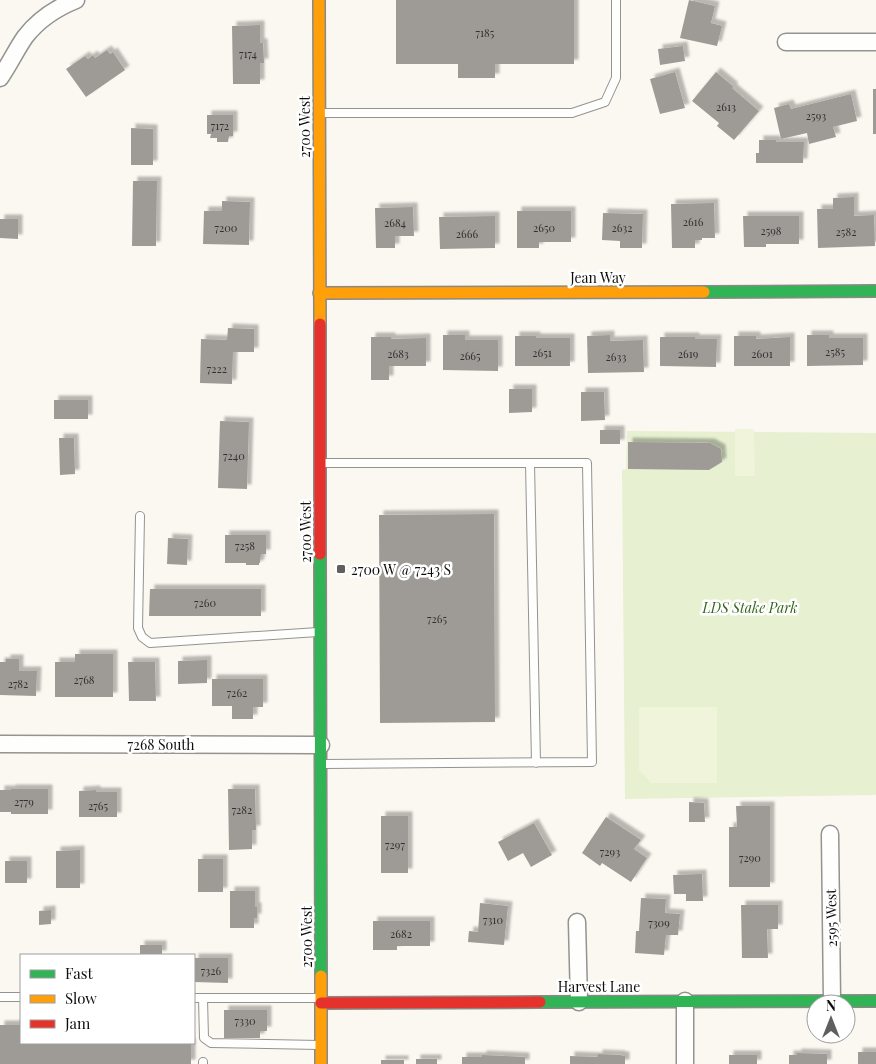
<svg xmlns="http://www.w3.org/2000/svg" width="876" height="1064" viewBox="0 0 876 1064" font-family="'Playfair Display',serif">
<defs>
<filter id="shadow"><feDropShadow dx="4.5" dy="-4.5" stdDeviation="1" flood-color="#0004"/></filter>
</defs>
<rect width="100%" height="100%" fill="#fbf8f1"/>
<path fill="#e7f0d1" d="M 627,431 L 876,433 L 876,795 L 625,799 L 622,470 L 626,469 Z"/>
<path fill="#f0f4da" d="M 735,429 L 754,429 L 755,476 L 735,476 Z
M 639,707 L 717,707 L 717,783 L 651,783 L 639,770 Z"/>
<path fill="#9e9b97" filter="url(#shadow)" d="M 396,0 L 574,0 L 574,64 L 495,64 L 495,78 L 458,78 L 458,64 L 396,64 Z
M 689,0 L 715,6 L 711,23 L 722,26 L 717,46 L 680,38 Z
M 260,25 L 260,43 L 263,43 L 264,63 L 260,63 L 260,84 L 233,84 L 232,26 Z
M 683,46 L 685,61 L 660,65 L 658,49 Z
M 107,50 L 110,54 L 113,52 L 125,70 L 86,97 L 66,69 L 85,56 L 88,59 L 93,55 L 95,58 Z
M 675,72 L 685,108 L 660,114 L 650,79 Z
M 716,72 L 734,87 L 732,88 L 759,111 L 734,140 L 717,126 L 719,123 L 692,101 Z
M 873,89 L 876,89 L 876,134 L 873,134 Z
M 851,94 L 857,121 L 833,127 L 836,137 L 809,144 L 807,133 L 781,139 L 774,108 L 789,104 L 791,109 Z
M 207,115 L 233,115 L 233,136 L 229,136 L 228,142 L 217,142 L 217,138 L 210,138 L 211,134 L 207,134 Z
M 131,128 L 153,129 L 153,165 L 131,165 Z
M 759,140 L 776,140 L 776,142 L 804,142 L 803,163 L 756,163 L 756,153 L 759,153 Z
M 133,181 L 157,181 L 156,246 L 132,246 Z
M 854,197 L 854,216 L 874,215 L 875,246 L 818,248 L 817,209 L 833,209 L 833,198 Z
M 222,201 L 250,202 L 249,245 L 203,244 L 204,211 L 222,211 Z
M 714,203 L 715,238 L 702,238 L 702,240 L 695,240 L 695,248 L 672,248 L 671,204 Z
M 413,207 L 414,236 L 395,236 L 395,248 L 376,248 L 375,208 Z
M 517,211 L 571,211 L 571,242 L 539,242 L 539,248 L 517,248 Z
M 603,213 L 643,214 L 642,248 L 620,248 L 620,241 L 602,240 Z
M 495,216 L 495,248 L 440,249 L 439,217 Z
M 743,216 L 799,216 L 799,244 L 766,244 L 766,247 L 744,247 Z
M 0,219 L 18,219 L 18,239 L 0,238 Z
M 228,328 L 254,329 L 254,352 L 233,352 L 232,384 L 200,383 L 201,339 L 227,340 Z
M 443,335 L 465,335 L 465,340 L 498,340 L 498,371 L 443,370 Z
M 610,335 L 610,341 L 643,340 L 644,372 L 588,373 L 587,336 Z
M 807,335 L 829,335 L 829,338 L 863,338 L 863,365 L 807,366 Z
M 515,336 L 536,336 L 536,338 L 570,338 L 570,366 L 515,366 Z
M 734,336 L 756,336 L 756,339 L 790,337 L 790,366 L 734,366 Z
M 371,337 L 391,337 L 391,339 L 426,338 L 426,366 L 389,366 L 389,380 L 371,380 Z
M 660,337 L 695,337 L 695,339 L 717,339 L 716,367 L 660,366 Z
M 509,389 L 532,389 L 532,412 L 509,413 Z
M 581,392 L 604,392 L 605,420 L 581,421 Z
M 54,400 L 88,400 L 88,419 L 54,419 Z
M 220,421 L 249,422 L 247,489 L 218,488 Z
M 600,430 L 620,430 L 620,444 L 600,444 Z
M 59,438 L 74,438 L 75,474 L 60,475 Z
M 628,442 L 710,443 L 721,449 L 722,462 L 709,470 L 628,469 Z
M 494,514 L 495,722 L 380,723 L 379,515 Z
M 225,535 L 266,535 L 266,554 L 261,554 L 260,563 L 259,563 L 259,565 L 246,565 L 246,563 L 225,563 Z
M 168,538 L 188,539 L 187,565 L 167,564 Z
M 150,589 L 261,589 L 261,616 L 149,616 Z
M 75,654 L 113,654 L 113,697 L 55,697 L 55,662 L 75,662 Z
M 6,659 L 19,659 L 19,671 L 37,671 L 36,696 L 0,695 L 0,662 L 6,662 Z
M 207,660 L 207,683 L 178,684 L 178,661 Z
M 128,662 L 155,662 L 156,701 L 129,701 Z
M 212,679 L 263,679 L 263,707 L 253,707 L 253,719 L 232,719 L 232,706 L 212,706 Z
M 11,789 L 48,789 L 48,814 L 11,814 L 11,812 L 0,812 L 0,790 L 11,790 Z
M 228,789 L 255,789 L 256,830 L 252,830 L 252,849 L 229,850 Z
M 96,790 L 96,792 L 117,792 L 117,817 L 79,817 L 79,791 Z
M 689,802 L 704,803 L 705,822 L 689,822 Z
M 736,806 L 770,806 L 770,887 L 729,887 L 729,827 L 737,827 Z
M 381,816 L 408,816 L 408,873 L 381,873 Z
M 606,817 L 641,840 L 634,849 L 647,858 L 631,882 L 602,863 L 600,866 L 582,853 Z
M 534,823 L 552,855 L 531,867 L 523,853 L 508,861 L 498,842 Z
M 80,850 L 80,888 L 56,888 L 56,851 Z
M 198,859 L 223,859 L 223,892 L 198,892 Z
M 5,861 L 27,861 L 27,883 L 5,883 Z
M 702,874 L 703,901 L 686,901 L 686,894 L 674,894 L 673,875 Z
M 230,891 L 255,891 L 255,907 L 257,907 L 257,918 L 254,918 L 254,928 L 230,928 Z
M 641,898 L 666,899 L 665,913 L 680,914 L 678,935 L 666,935 L 664,955 L 635,953 L 636,931 L 639,931 Z
M 480,903 L 508,906 L 504,945 L 468,942 L 469,931 L 478,932 Z
M 741,905 L 778,905 L 778,929 L 767,929 L 768,958 L 742,958 Z
M 51,910 L 51,924 L 39,925 L 39,911 Z
M 373,921 L 430,921 L 430,946 L 397,946 L 397,950 L 373,950 Z
M 140,945 L 162,945 L 162,955 L 140,955 Z
M 194,958 L 228,958 L 228,983 L 194,982 Z
M 224,1010 L 267,1010 L 267,1031 L 260,1031 L 260,1038 L 224,1038 Z
M 0,1025 L 21,1025 L 21,1043 L 191,1043 L 191,1064 L 0,1064 Z
M 858,1052 L 876,1052 L 876,1064 L 858,1064 Z
M 797,1053 L 827,1054 L 827,1064 L 789,1064 L 789,1055 L 797,1055 Z
M 598,1054 L 621,1055 L 621,1056 L 625,1056 L 625,1064 L 570,1064 L 570,1056 L 598,1057 Z
M 482,1055 L 525,1057 L 525,1064 L 462,1064 L 462,1057 L 482,1057 Z
M 729,1055 L 757,1055 L 757,1064 L 729,1064 Z
M 416,1059 L 437,1059 L 437,1064 L 416,1064 Z
M 381,1060 L 404,1060 L 404,1064 L 381,1064 Z"/>
<g fill="none" stroke-linecap="round" stroke-linejoin="round">
<defs>
<path id="lane" d="M 321,113 L 572,113 L 605,102 L 616,78 L 616,0
M 322,463 L 587,463 L 592,762 L 323,764
M 530,463 L 536,763
M 140,516 L 138,628 L 142,637 L 150,643 L 318,632
M 1,997 L 21,997
M 194,998 L 319,998
M 203,998 L 204,1038 L 211,1043 L 319,1045
M 203,1062 L 203,1064"/>
<path id="street" d="M 786,42 L 876,42
M 0,78 C 9,65 16,50 25,37 C 38,20 56,8 76,0
M 0,744 L 321,745
M 830,834 L 832,1001
M 577,922 L 579,1002
M 685,1001 L 685,1064"/>
<path id="fast" d="M 704,292 L 876,291
M 320,554 L 321,976
M 540,1002 L 876,1001"/>
<path id="slow" d="M 319,0 L 320,324
M 319,293 L 704,292
M 321,976 L 321,1064"/>
<path id="jam" d="M 320,324 L 320,554
M 321,1003 L 540,1002"/>
</defs>
<use href="#lane" stroke="#949390" stroke-width="10"/>
<use href="#street" stroke="#949390" stroke-width="19"/>
<use href="#fast" stroke="#8b8986" stroke-width="14"/>
<use href="#slow" stroke="#8b8986" stroke-width="14"/>
<use href="#jam" stroke="#8b8986" stroke-width="14"/>
<use href="#lane" stroke="#fefefd" stroke-width="8"/>
<use href="#street" stroke="#fefefd" stroke-width="16"/>
<use href="#fast" stroke="#30b455" stroke-width="11"/>
<use href="#slow" stroke="#ff9f0a" stroke-width="11"/>
<use href="#jam" stroke="#e5322d" stroke-width="11"/>
</g>
<rect fill="#605f5d" stroke="#fff" stroke-width="2" x="336" y="564" width="10" height="10" rx="2.5"/>
<g text-anchor="middle" dominant-baseline="central" stroke-width="5" stroke-linejoin="round" paint-order="stroke">
<g font-size="11" fill="#313030">
<text x="485" y="32">7185</text>
<text x="248" y="53">7174</text>
<text x="726" y="106">2613</text>
<text x="816" y="115">2593</text>
<text x="220" y="125">7172</text>
<text x="693" y="221">2616</text>
<text x="395" y="222">2684</text>
<text x="226" y="227">7200</text>
<text x="544" y="227">2650</text>
<text x="622" y="227">2632</text>
<text x="771" y="230">2598</text>
<text x="846" y="231">2582</text>
<text x="467" y="233">2666</text>
<text x="835" y="351">2585</text>
<text x="542" y="352">2651</text>
<text x="398" y="353">2683</text>
<text x="688" y="353">2619</text>
<text x="762" y="353">2601</text>
<text x="470" y="355">2665</text>
<text x="616" y="356">2633</text>
<text x="217" y="368">7222</text>
<text x="234" y="455">7240</text>
<text x="245" y="545">7258</text>
<text x="205" y="602">7260</text>
<text x="437" y="618">7265</text>
<text x="84" y="679">2768</text>
<text x="18" y="683">2782</text>
<text x="237" y="692">7262</text>
<text x="24" y="801">2779</text>
<text x="98" y="805">2765</text>
<text x="242" y="809">7282</text>
<text x="395" y="844">7297</text>
<text x="610" y="851">7293</text>
<text x="750" y="857">7290</text>
<text x="493" y="919">7310</text>
<text x="659" y="922">7309</text>
<text x="401" y="933">2682</text>
<text x="211" y="970">7326</text>
<text x="245" y="1020">7330</text>
</g>
<g font-size="14" fill="#0d0d0d" stroke="#fff">
<text transform="translate(304 127) rotate(-90)">2700 West</text>
<text x="598" y="277">Jean Way</text>
<text transform="translate(305 532) rotate(-90)">2700 West</text>
<text x="161" y="744">7268 South</text>
<text transform="translate(831 918) rotate(-91)">2595 West</text>
<text transform="translate(306 937) rotate(-90)">2700 West</text>
<text x="599" y="986">Harvest Lane</text>
</g>
<g font-size="14" fill="#0d0d0d" stroke="#fff" text-anchor="start">
<text x="351" y="569">2700 W @ 7243 S</text>
</g>
<g font-size="14" font-style="italic" fill="#33661c" stroke="#fff">
<text x="750" y="607">LDS Stake Park</text>
</g>
</g>
<rect x="20" y="954" width="175" height="90" fill="#ffffff" stroke="#9e9e9e"/>
<rect x="30" y="970" width="25" height="8" fill="#30b455" stroke="#9e9e9e"/>
<text x="65" y="979" font-size="15" fill="#0d0d0d">Fast</text>
<rect x="30" y="995" width="25" height="8" fill="#ff9f0a" stroke="#9e9e9e"/>
<text x="65" y="1004" font-size="15" fill="#0d0d0d">Slow</text>
<rect x="30" y="1020" width="25" height="8" fill="#e5322d" stroke="#9e9e9e"/>
<text x="65" y="1029" font-size="15" fill="#0d0d0d">Jam</text>
<g transform="translate(831 1019)"><circle r="24" fill="#ffffff" stroke="#9e9e9e"/>
<path d="M0-4L9 19L0 12L-9 19Z" fill="#605f5d"/>
<text y="-8" font-size="14" font-weight="bold" text-anchor="middle" fill="#0d0d0d">N</text>
</g>
</svg>
